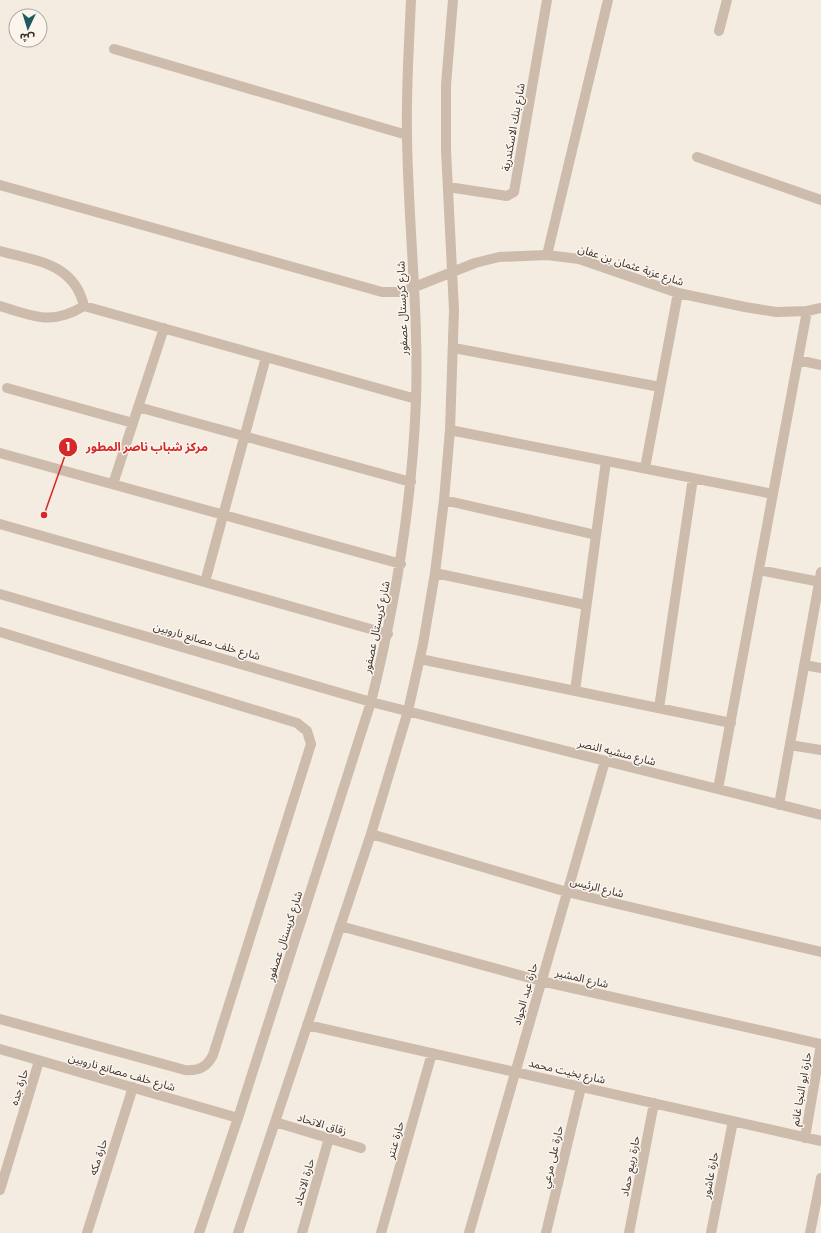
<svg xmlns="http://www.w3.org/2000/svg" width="821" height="1233" viewBox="0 0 821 1233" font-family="Poppins,'Noto Sans Arabic',sans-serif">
<rect width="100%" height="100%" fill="#f4ebe1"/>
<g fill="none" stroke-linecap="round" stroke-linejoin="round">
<path stroke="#cdbbac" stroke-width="10" d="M 719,31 L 727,0
M 114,49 L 407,135
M 697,157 L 821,200
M 0,185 L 382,292 L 402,292 L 475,263 L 499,257 L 547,255 L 579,259 L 678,293 L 745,307 L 776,312 L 807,311 L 821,308
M 448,187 L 507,196 L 514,192 L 547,0
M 0,251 C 36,261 74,263 84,306
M 547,255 L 608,0
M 0,306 C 34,316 51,326 84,306 L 416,399
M 454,348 L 660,387
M 798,360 L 821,365
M 7,388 L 133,423
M 138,407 L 411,482
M 450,430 L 773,494
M 0,453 L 401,564
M 645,468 L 678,293
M 113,484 L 164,328
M 444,500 L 596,535
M 0,524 L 388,634
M 759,570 L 821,582
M 435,573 L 586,605
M 205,582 L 266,357
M 0,594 L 371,702 L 821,815
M 0,632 L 297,723 L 307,731 L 311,744 L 213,1055 C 207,1067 199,1071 185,1070 L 0,1019
M 420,659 L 731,723
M 804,665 L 821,668
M 575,691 L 606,461
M 659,708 L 693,478
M 790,745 L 821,750
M 718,789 L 807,311
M 779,805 L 821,572
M 371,834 L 567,892 L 821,952
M 340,926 L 541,981 L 821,1044
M 307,1025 L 821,1141
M 0,1049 L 238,1118
M 275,1122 L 361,1148
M 805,1138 L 821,1044
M 0,1190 L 39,1061
M 87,1233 L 133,1087
M 199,1233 L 238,1118 L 371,702 C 396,602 412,503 416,401 C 419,312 408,223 407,135 C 406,90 409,45 411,0
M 238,1233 L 371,834 L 408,711 L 423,644 L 435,573 L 444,500 L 450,430 L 454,310 L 446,150 L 446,85 L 453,0
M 302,1233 L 329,1138
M 381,1233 L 432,1053
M 469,1233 L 605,761
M 546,1233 L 581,1087
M 629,1233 L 654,1103
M 711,1233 L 733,1121
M 810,1233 L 821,1178"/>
</g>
<g text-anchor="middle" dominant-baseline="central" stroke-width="3" stroke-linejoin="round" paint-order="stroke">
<g font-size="11" fill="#3b302b" stroke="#fbf5ee">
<text transform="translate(513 127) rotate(-80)">شارع بنك الاسكندرية</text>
<text transform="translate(631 265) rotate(18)">شارع عزبة عثمان بن عفان</text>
<text transform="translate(402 308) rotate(-92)">شارع كريستال عصفور</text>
<text transform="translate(376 627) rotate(-78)">شارع كريستال عصفور</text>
<text transform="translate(207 641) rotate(16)">شارع خلف مصانع ناروبين</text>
<text transform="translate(617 752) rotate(14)">شارع منشيه النصر</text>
<text transform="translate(597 887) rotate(14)">شارع الرئيس</text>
<text transform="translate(284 936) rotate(-72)">شارع كريستال عصفور</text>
<text transform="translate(582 978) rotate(13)">شارع المشير</text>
<text transform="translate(525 994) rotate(-74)">حارة عبد الجواد</text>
<text transform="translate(567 1071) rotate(13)">شارع بخيت محمد</text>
<text transform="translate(122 1072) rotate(16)">شارع خلف مصانع ناروبين</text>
<text transform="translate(19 1087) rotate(-73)">حارة جده</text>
<text transform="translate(801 1089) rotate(-80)">حارة ابو النجا غانم</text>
<text transform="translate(322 1124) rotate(17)">زقاق الاتحاد</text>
<text transform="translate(395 1140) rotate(-74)">حارة عنتر</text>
<text transform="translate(98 1157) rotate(-72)">حارة مكه</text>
<text transform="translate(552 1157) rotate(-77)">حارة على مرعي</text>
<text transform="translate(630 1166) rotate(-79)">حارة ربيع حماد</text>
<text transform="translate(710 1175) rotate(-79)">حارة عاشور</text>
<text transform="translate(304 1182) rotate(-74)">حارة الاتحاد</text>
</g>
</g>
<path fill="none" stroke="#d62828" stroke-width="1.5" d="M44 515L68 447"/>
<g fill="#d62828" stroke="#fbf5ee" stroke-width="1.5">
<circle cx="44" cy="515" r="4"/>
<circle cx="68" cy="447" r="10"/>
</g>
<g font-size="12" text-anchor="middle" font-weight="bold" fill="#fff">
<text x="68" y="451">1</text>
</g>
<g font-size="12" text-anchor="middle" font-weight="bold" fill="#d62828" stroke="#fbf5ee" stroke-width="3" stroke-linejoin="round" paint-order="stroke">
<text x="147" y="451">مركز شباب ناصر المطور</text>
</g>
<g transform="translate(28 28) rotate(184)"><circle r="19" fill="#fbf5ee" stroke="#aea6a0"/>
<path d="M0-3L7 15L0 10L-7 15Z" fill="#1f5a5e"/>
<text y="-6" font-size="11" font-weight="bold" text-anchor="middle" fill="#3b302b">ش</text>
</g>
</svg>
